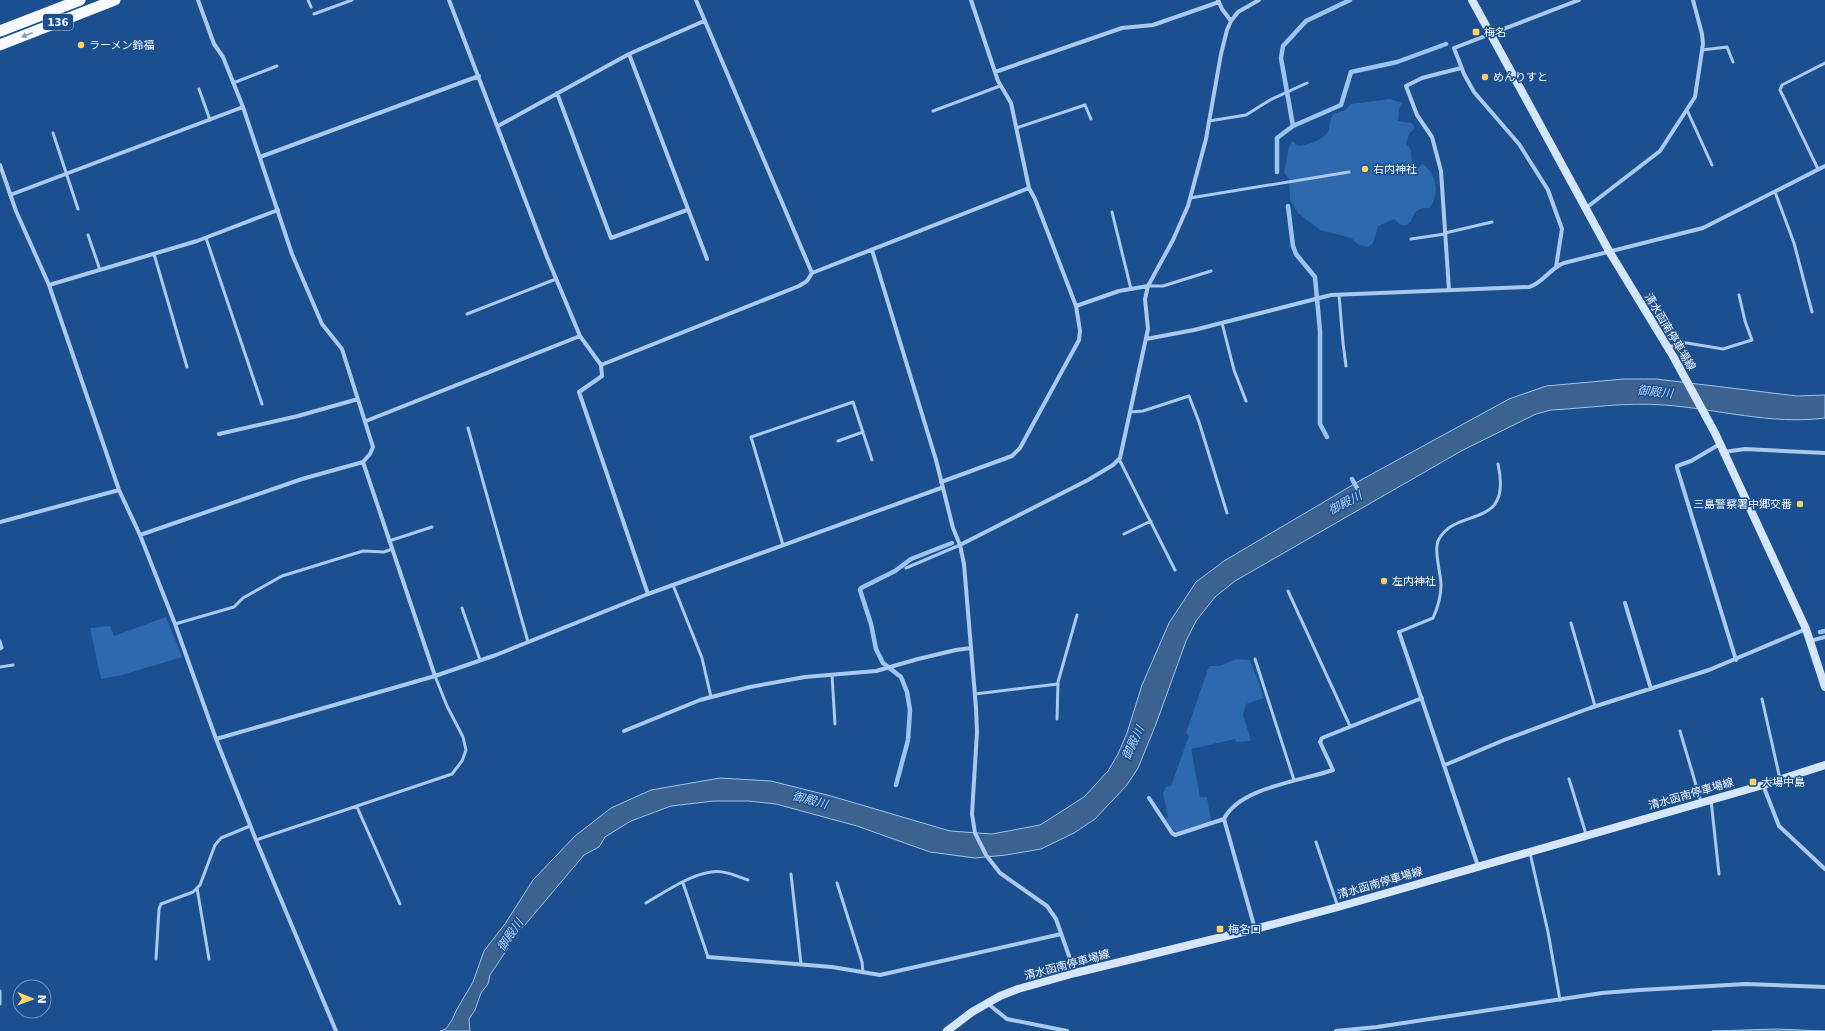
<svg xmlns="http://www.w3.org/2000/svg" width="1825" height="1031" viewBox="0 0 1825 1031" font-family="'DejaVu Sans','Noto Sans JP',sans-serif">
<rect width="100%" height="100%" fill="#1b4f8f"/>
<path fill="#2e69ad" d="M 1390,99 L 1402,103 L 1399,109 L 1398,121 L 1412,123 L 1415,128 L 1409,134 L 1406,143 L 1411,150 L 1412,164 L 1417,168 L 1423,164 C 1438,176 1439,193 1430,208 L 1422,208 L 1415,212 L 1411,221 L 1407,225 L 1401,225 L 1394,219 L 1378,226 L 1373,243 L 1368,247 L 1359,245 L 1351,238 L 1320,230 L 1298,213 L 1290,200 L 1289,179 L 1284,173 L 1289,147 L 1292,141 L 1298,146 C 1307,145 1327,139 1329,129 C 1330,123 1330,119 1333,114 L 1345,110 L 1351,104 Z
M 166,617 L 182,657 L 122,675 L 101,679 L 90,628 L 110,626 L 114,636 Z
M 1236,659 L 1250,660 L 1264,698 L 1246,704 L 1243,714 L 1251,741 L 1236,742 L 1235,739 L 1191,749 L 1200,797 L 1207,797 L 1211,821 L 1177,832 L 1173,830 L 1165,819 L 1168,817 L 1163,793 L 1166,787 L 1171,786 L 1189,736 L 1186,733 L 1209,666 L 1220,666 Z"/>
<path fill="#3c6290" stroke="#9cc4f0" d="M 1624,379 L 1656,379 L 1797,396 L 1825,395 L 1825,418 C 1771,425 1718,409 1664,405 C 1626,402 1589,408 1551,410 L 1536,414 L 1463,450 L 1235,581 L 1215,597 L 1196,621 L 1186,641 L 1156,724 L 1138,768 L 1127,785 L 1095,819 L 1074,833 L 1041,849 L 1006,855 L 975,858 L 930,852 L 857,826 L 776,804 L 748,801 L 714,801 L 671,806 L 631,821 L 605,837 L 599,847 L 584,855 L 524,926 L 515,932 L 506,951 L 490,975 L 488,984 L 481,993 L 475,1010 L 469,1019 L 470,1031 L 440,1031 L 446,1029 L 452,1020 L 457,1009 L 473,982 L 484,951 L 505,924 L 533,880 L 575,836 L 611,808 L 651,790 L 720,778 L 771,781 L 831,796 L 950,831 L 992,834 L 1040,825 L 1084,797 L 1108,771 L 1118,754 L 1127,733 L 1142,685 L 1169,623 L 1196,582 L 1224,561 L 1361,480 L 1509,399 L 1546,386 Z
M 1776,1029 L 1825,1031 L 1712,1031 Z"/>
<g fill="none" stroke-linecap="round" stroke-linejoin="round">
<path stroke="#9cc4f0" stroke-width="4.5" d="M 1293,126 L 1341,105 L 1351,72 L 1397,62 L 1446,44
M 1277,172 L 1277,138 L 1293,126 L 1281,58 L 1283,46 L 1306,21 L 1350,0
M 1288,206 L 1293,246 L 1296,254 L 1315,277 L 1320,331 L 1320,424 L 1327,437
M 1352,479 L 1357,488
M 1820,632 L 1825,631
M 896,785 L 908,740 L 910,710 L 907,692 L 901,677 L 883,663 L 876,649 L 871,624 L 860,590 L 861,588 L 895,571 L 911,559 L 952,543"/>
<path stroke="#a9c9ee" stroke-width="3" d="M 308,0 L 311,7
M 314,14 L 352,0
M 1702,50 L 1727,47 L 1733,62
M 233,83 L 277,66
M 199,89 L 210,120
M 1687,110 L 1712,165
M 933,111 L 1000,86
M 1209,121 L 1246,115 L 1270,100 L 1307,83
M 1016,128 L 1085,105 L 1091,119
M 53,133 L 78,209
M 1818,169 L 1780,90 L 1782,85 L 1825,63
M 1775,192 L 1794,243 L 1812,312
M 1190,198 L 1349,172
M 1112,212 L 1131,289
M 1445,233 L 1492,222
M 88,235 L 100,270
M 206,238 L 262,404
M 1411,239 L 1445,234
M 154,254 L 187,367
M 1148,286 L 1163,286 L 1211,271
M 1339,295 L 1343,343 L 1346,366
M 467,314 L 556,279
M 1222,323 L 1234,370 L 1246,401
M 1669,347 L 1680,343 L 1687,343 L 1723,349 L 1752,340 L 1745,321 L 1739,295
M 1130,412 L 1143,411 L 1189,396 L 1199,422 L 1227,513
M 468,428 L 528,642
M 838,441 L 863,432
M 1119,459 L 1175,570
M 1124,534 L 1151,521
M 389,541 L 432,527
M 783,545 L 751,437 L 853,402 L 872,460
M 906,568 L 960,545
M 673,585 L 702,658 L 711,697
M 1288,591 L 1350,726
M 462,608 L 480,660
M 1571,623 L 1595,706
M 175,624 L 234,607 L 243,598 L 282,576 L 363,551 L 384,552 L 392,549
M 1399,632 L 1433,618 C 1438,607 1441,596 1441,585 C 1441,573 1433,549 1439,539 C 1457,506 1513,531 1498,464
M 0,641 L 2,648 L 0,649
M 1255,659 L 1294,780
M 0,667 L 13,665
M 832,675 L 835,724
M 975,694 L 1058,684
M 1762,699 L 1780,779
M 1057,719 L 1058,682 L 1077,615
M 1680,731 L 1701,802
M 1569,779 L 1586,834
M 1711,800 L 1719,874
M 357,807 L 400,904
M 256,840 L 452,774 L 462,761 L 466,750 L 463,737 L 447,706 L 435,676
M 1316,842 L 1338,907
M 1530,853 L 1548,932 L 1560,1000
M 791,874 L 801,964
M 683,883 L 708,957
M 837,883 L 862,962 L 863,972
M 197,888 L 209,959
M 646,903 C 665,892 689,875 711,872 C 724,870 737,876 748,880
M 156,959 L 159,909 L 161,904 L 193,892 L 200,885 L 215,845 L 221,838 L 250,826
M 0,991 L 0,1004"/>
<path stroke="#a9c9ee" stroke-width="4" d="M 449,0 L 547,257 L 580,336 L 601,365 L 602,376 L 579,392 L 648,594
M 696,0 L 812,273
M 971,0 L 998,81 L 1011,103 L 1029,188 L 1035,199 L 1076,306 L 1119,291 L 1148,286
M 1218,0 L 1222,9 L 1231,21
M 629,54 L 707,259
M 995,72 L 1122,28 L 1153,25 L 1219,2
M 557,93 L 611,238 L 687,210
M 498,126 L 629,54 L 704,21
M 260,157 L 479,76
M 0,165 L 16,211 L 49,285 L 119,490 L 140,535 L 175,624 L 216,739 L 256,840 L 336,1031
M 10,195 L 243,107
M 1586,208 L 1660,151 L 1695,97 L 1703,44 L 1702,34 L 1693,0
M 872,250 L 936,460 L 953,528 L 960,545
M 1556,267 L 1562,229 L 1548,190 L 1519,144 L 1474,92 L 1464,74 L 1454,48 L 1579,0
M 49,285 L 197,241 L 278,210
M 1449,290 L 1441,171 L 1432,137 L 1417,115 L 1406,86 L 1422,78 L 1461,68
M 1146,339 L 1194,330 L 1331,295 L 1529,287 C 1543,283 1550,268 1564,263 L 1703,228 L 1825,166
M 601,365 L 799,286 L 807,281 L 812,273 L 1029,188
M 366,421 L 580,336
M 219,434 L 298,416 L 358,399
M 1720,444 L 1691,461 L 1677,466 L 1677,468 L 1736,660
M 1724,452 L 1745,449 L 1825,453
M 363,462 L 435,676
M 941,482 L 1012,456 L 1020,448 L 1079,340 L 1080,331 L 1076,306
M 0,522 L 119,490
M 140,535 L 302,479 L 363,462 L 370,454 L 373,447 L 342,349 L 322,324 L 292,254 L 243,107 L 223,57 L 214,44 L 198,0
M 1625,603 L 1651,689
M 1399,632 L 1478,866
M 1810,641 L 1825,637
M 624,731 L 700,700 L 750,687 L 805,677 L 876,671 L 918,659 L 956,650 L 971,648
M 216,739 L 435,676 L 496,655 L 648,594 L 941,488
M 1445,765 L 1504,740 L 1590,708 L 1709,670 L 1806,629
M 1763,785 L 1779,826 L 1825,869
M 1149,798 L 1172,833 L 1175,835 L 1224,819 C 1240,787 1302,781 1333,770 L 1320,742 L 1322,738 L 1422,698
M 1224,819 L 1255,929
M 708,957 L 832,967 L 880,975 L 1061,934
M 1075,973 L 1056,919 L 1047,906 L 1000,873 L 986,855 L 975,833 L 972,814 L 977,732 L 976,708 L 964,564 L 960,545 L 1088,480 L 1113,465 L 1120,458 L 1148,329 L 1145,299 L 1148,286 L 1173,240 L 1188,206 L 1206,139 L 1221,54 L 1227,30 L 1231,21 L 1238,12 L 1259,0
M 987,1003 L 1007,1019 L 1067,1031
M 1336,1031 L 1377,1027 L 1602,993 L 1640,990 L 1746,984 L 1825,987"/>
<path stroke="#d6e6fa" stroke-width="8" d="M 1472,0 L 1609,251 L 1673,356 L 1715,433 L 1806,629 L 1825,687
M 947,1031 L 972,1012 L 1000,996 L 1018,989 L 1075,973 L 1255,929 L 1338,907 L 1763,785 L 1825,765"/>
<path stroke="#f8faff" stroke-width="11" d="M 0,31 L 80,0
M 0,45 L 115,0"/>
</g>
<defs><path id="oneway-solid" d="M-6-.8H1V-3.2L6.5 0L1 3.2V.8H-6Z"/></defs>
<use fill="#7e9cc1" href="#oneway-solid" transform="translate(27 35) rotate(159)"/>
<g fill="#ffd166" stroke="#1b4f8f" stroke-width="1.5">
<rect x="1472" y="28" width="8" height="8" rx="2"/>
<circle cx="81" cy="45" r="4"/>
<circle cx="1485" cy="77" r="4"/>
<circle cx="1365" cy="169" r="4"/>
<circle cx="1800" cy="504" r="4"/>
<circle cx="1384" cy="581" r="4"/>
<rect x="1749" y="778" width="8" height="8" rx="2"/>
<rect x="1216" y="925" width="8" height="8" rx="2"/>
</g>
<g text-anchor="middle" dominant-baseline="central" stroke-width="3" stroke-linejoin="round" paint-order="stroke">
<rect fill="#1b4f8f" stroke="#bbcadd" stroke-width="1" x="43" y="14" width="30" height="16" rx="3"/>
<g font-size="10" font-weight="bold" fill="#fff">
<text x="58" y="22">136</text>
</g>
<g font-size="11" fill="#fff" stroke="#1b4f8f" text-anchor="start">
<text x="1484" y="32">梅名</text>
<text x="89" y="45">ラーメン鈴福</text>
<text x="1493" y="77">めんりすと</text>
<text x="1373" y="169">右内神社</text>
<text x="1792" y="504" text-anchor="end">三島警察署中郷交番</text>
<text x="1392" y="581">左内神社</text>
<text x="1761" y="782">大場中島</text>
<text x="1228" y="929">梅名口</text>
</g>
<g font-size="11" fill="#fff" stroke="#1b4f8f">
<text transform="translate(1670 332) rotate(59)">清水函南停車場線</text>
<text transform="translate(1691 794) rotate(-16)">清水函南停車場線</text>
<text transform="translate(1380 883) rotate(-16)">清水函南停車場線</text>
<text transform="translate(1067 965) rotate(-15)">清水函南停車場線</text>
</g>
<g font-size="12" font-style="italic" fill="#b5d3f5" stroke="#1b4f8f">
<text transform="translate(1655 392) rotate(6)">御殿川</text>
<text transform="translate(1345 503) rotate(-28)">御殿川</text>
<text transform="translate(1133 743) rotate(-65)">御殿川</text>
<text transform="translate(810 800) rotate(15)">御殿川</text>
<text transform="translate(510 935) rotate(-55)">御殿川</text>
</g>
</g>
<g transform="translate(32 999) rotate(91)"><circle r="19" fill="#1b4f8f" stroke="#7695bc"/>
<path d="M0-3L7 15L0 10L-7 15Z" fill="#ffd166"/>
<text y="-6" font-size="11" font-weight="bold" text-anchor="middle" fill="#ffffff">N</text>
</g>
</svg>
